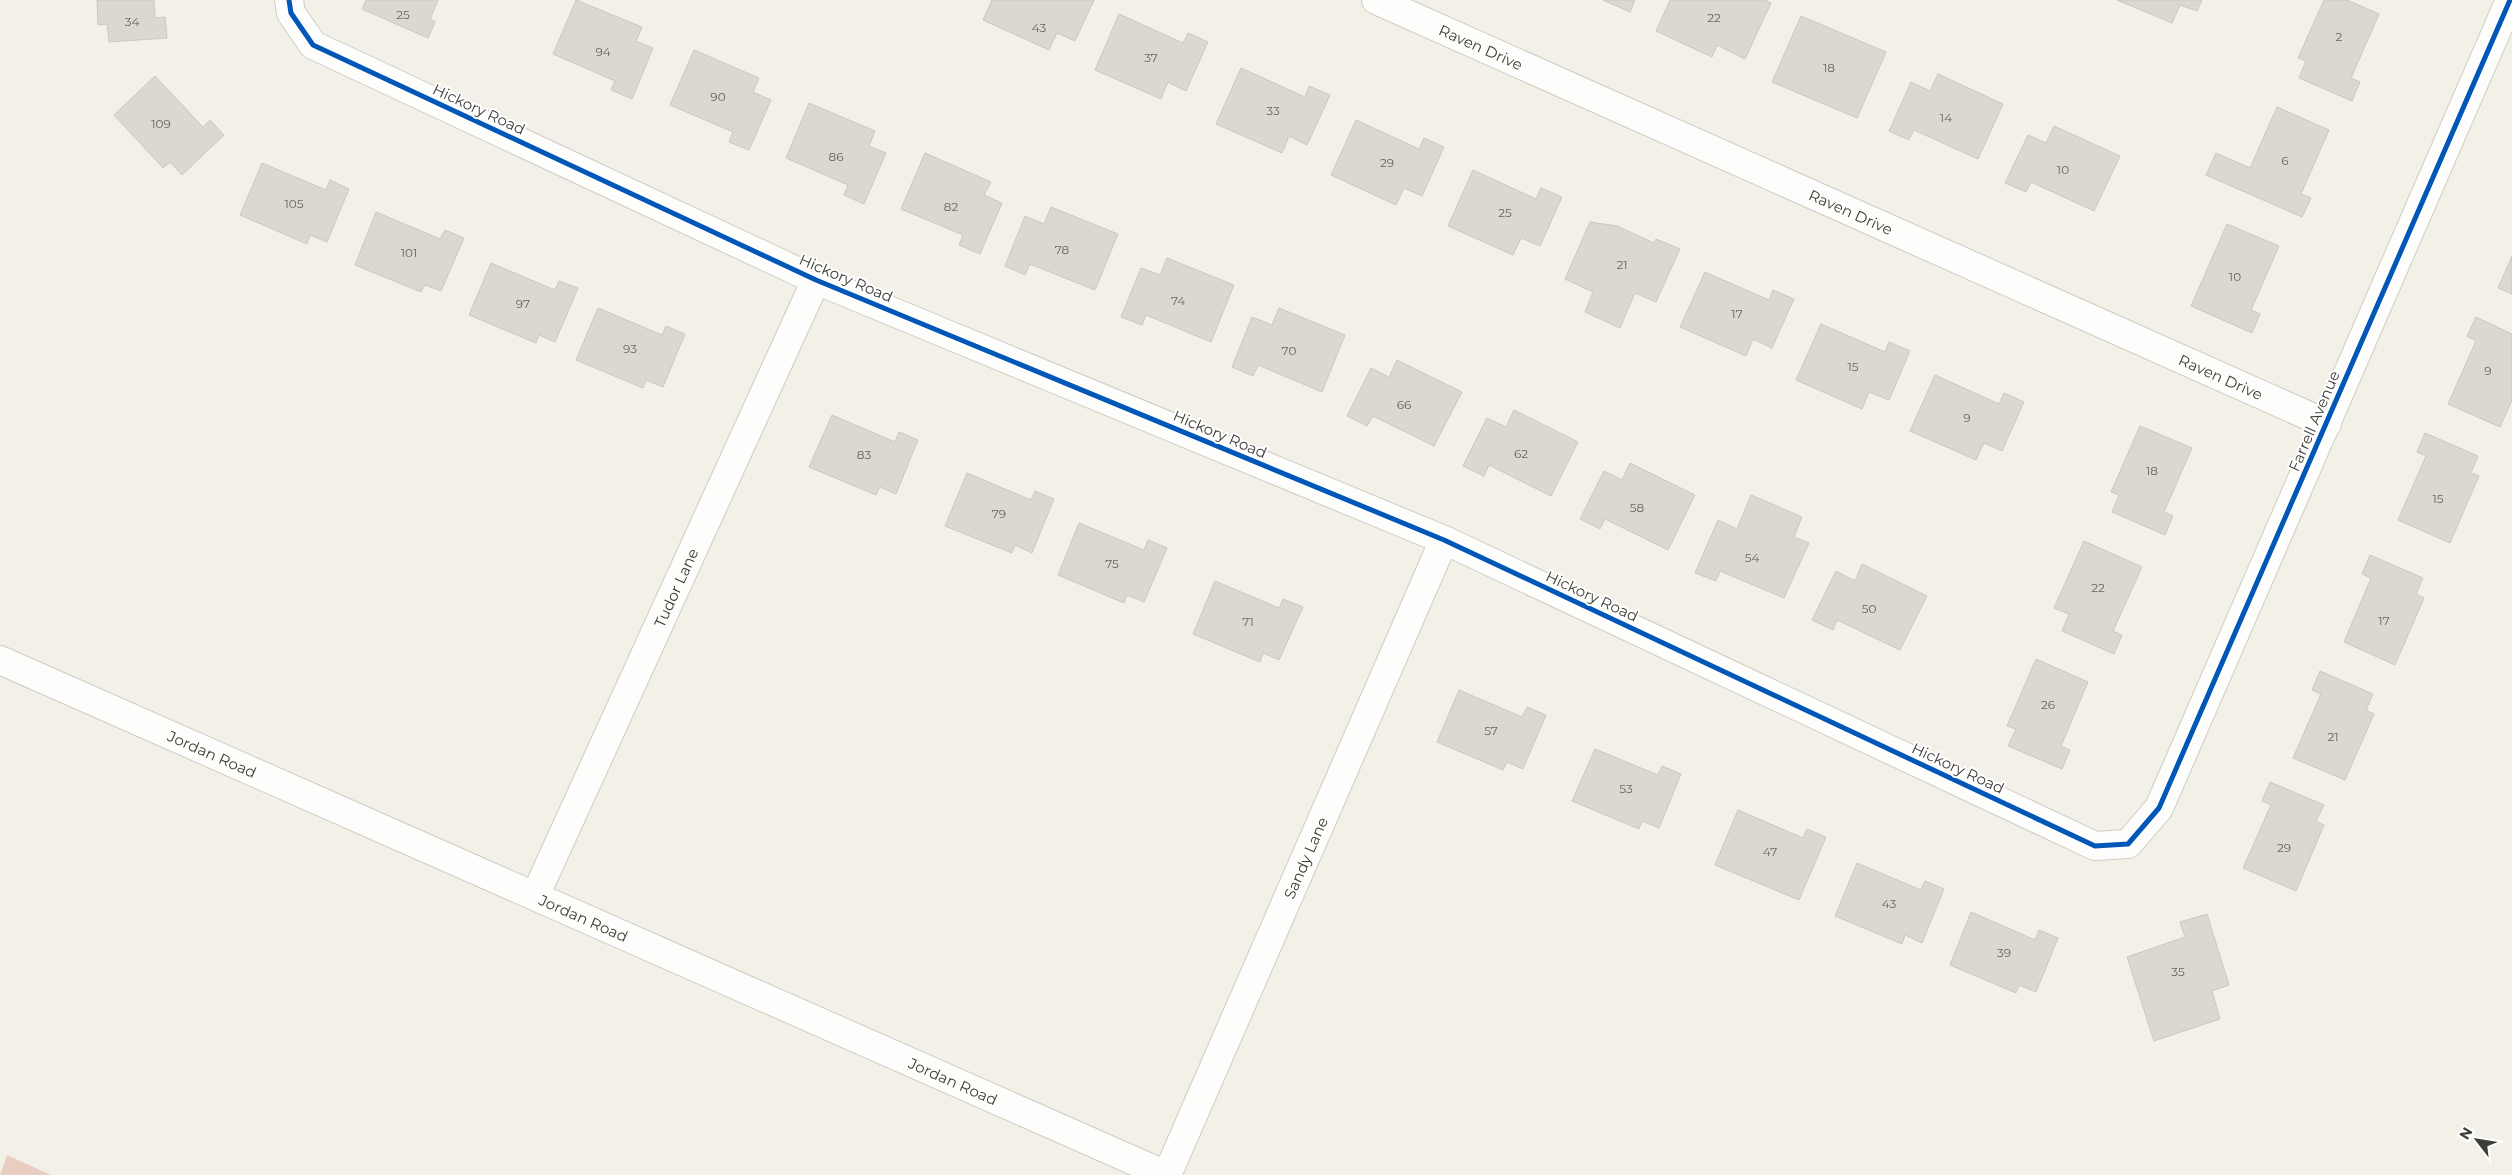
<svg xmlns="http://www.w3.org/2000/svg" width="2512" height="1175" viewBox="0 0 2512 1175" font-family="Montserrat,sans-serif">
<rect width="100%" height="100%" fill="#f3f0e7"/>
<path fill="#e9cdc3" d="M 7,1155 L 51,1175 L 0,1175 Z"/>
<path fill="#dbd8d2" stroke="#cbc7c1" d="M 97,0 L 154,0 L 155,18 L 165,17 L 167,38 L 109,42 L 107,24 L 98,25 Z
M 366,0 L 438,0 L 430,19 L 435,22 L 428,38 L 362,9 Z
M 576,0 L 642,27 L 636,41 L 653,48 L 632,99 L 611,90 L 615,81 L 553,54 Z
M 992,0 L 1094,0 L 1075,41 L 1057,33 L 1049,50 L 983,20 Z
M 1603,0 L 1635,0 L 1630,12 Z
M 1670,0 L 1765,0 L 1771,3 L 1745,59 L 1717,45 L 1712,57 L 1656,31 Z
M 2117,0 L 2202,0 L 2197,11 L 2180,5 L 2172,23 Z
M 2324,0 L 2347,0 L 2379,14 L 2351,78 L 2360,82 L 2352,101 L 2299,78 L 2306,61 L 2298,58 Z
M 1119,14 L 1183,43 L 1188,33 L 1208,42 L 1186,91 L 1168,82 L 1161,99 L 1095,70 Z
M 1801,16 L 1886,52 L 1857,118 L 1772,82 Z
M 694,50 L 759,78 L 753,92 L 771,100 L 749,150 L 729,142 L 733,132 L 670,105 Z
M 1241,68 L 1305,97 L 1309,86 L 1330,95 L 1307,145 L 1289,136 L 1282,153 L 1216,124 Z
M 1938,74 L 2003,104 L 1978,159 L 1914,130 L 1909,140 L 1889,131 L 1911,82 L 1930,91 Z
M 155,76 L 203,127 L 210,120 L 224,135 L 182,175 L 170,162 L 163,168 L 114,115 Z
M 809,103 L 875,131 L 869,146 L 886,153 L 864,204 L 844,195 L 848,185 L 786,158 Z
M 2277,107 L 2329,130 L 2301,194 L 2311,198 L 2302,217 L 2206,175 L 2216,153 L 2250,168 Z
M 1356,120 L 1419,149 L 1424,138 L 1444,147 L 1422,196 L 1404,188 L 1396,205 L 1331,175 Z
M 2054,126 L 2120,156 L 2094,211 L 2031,182 L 2026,192 L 2005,183 L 2028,135 L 2046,143 Z
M 925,153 L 991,182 L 984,195 L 1002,203 L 980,254 L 959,245 L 963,235 L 901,209 Z
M 262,163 L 326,190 L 330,180 L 349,189 L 327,242 L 310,235 L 307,244 L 240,215 Z
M 1473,170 L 1536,199 L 1541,188 L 1562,197 L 1540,246 L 1521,238 L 1513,255 L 1448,226 Z
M 1051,207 L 1118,234 L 1095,290 L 1030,264 L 1025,275 L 1005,266 L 1025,216 L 1044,224 Z
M 376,212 L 440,239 L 445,230 L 464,238 L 441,291 L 425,285 L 421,292 L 355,265 Z
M 1590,222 L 1617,226 L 1654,243 L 1656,239 L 1680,249 L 1656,302 L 1635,293 L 1620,328 L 1585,312 L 1593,292 L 1565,279 Z
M 2227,224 L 2279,246 L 2251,310 L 2260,314 L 2252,333 L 2191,306 Z
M 2512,256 L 2512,294 L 2498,288 Z
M 1167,258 L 1234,285 L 1211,342 L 1146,315 L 1142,325 L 1121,317 L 1141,268 L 1160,275 Z
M 491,263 L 555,290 L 559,281 L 578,288 L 555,342 L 539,335 L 536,343 L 469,315 Z
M 1705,272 L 1769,300 L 1773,290 L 1794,299 L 1772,348 L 1753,339 L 1746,356 L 1680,327 Z
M 598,308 L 662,335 L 666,326 L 685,334 L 663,387 L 646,380 L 643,388 L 576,360 Z
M 1279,308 L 1345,335 L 1322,392 L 1258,365 L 1253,376 L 1232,367 L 1252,317 L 1272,325 Z
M 2476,317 L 2512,334 L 2512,400 L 2500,427 L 2448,404 L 2476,341 L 2467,336 Z
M 1821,324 L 1885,352 L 1889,342 L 1910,351 L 1889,400 L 1869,392 L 1862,409 L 1796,380 Z
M 1397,360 L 1462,392 L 1434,446 L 1373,416 L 1367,426 L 1347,416 L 1371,368 L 1389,377 Z
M 1935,375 L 1999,404 L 2004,393 L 2024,402 L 2002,451 L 1984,443 L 1976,460 L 1910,431 Z
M 1514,410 L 1578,442 L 1551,496 L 1489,465 L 1484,476 L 1463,466 L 1487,418 L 1506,427 Z
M 832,415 L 895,442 L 899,432 L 918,440 L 896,494 L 880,487 L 876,495 L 809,467 Z
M 2140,426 L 2192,448 L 2164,512 L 2173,516 L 2165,535 L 2112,512 L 2119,495 L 2111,492 Z
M 2425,433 L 2478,456 L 2471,473 L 2479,476 L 2450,543 L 2398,520 L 2426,456 L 2417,452 Z
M 1630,463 L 1695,495 L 1668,550 L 1605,519 L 1600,529 L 1580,519 L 1604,471 L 1622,480 Z
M 967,473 L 1031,500 L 1035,491 L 1054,499 L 1032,553 L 1015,545 L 1012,553 L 945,526 Z
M 1751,495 L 1802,517 L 1794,537 L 1809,543 L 1784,598 L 1720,571 L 1716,581 L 1695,573 L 1718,520 L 1737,529 Z
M 1079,523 L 1144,550 L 1148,540 L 1167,548 L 1144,602 L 1127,595 L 1124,603 L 1058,575 Z
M 2084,541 L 2142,567 L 2113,631 L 2122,635 L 2114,654 L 2062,631 L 2069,614 L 2054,608 Z
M 2370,555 L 2423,578 L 2416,594 L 2424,598 L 2395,665 L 2344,642 L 2371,578 L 2362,574 Z
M 1862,564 L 1927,596 L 1900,650 L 1837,620 L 1833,630 L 1812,620 L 1836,571 L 1855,581 Z
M 1215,581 L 1279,608 L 1283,599 L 1303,607 L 1279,660 L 1263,653 L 1260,662 L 1193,634 Z
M 2036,659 L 2088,682 L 2061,746 L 2070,750 L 2062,769 L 2008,746 L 2016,729 L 2007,726 Z
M 2320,671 L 2373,694 L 2366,710 L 2374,714 L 2345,780 L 2293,758 L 2321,694 L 2312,690 Z
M 1459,690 L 1522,717 L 1527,707 L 1546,715 L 1523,769 L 1507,762 L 1503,770 L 1437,742 Z
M 1595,749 L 1658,775 L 1662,766 L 1681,774 L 1659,828 L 1642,821 L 1639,829 L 1572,801 Z
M 2270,782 L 2324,805 L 2316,821 L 2324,825 L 2296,891 L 2243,868 L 2271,805 L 2262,801 Z
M 1738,810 L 1803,838 L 1807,829 L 1826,837 L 1799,900 L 1715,865 Z
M 1857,863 L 1921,890 L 1925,881 L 1944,889 L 1922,943 L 1905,935 L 1902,944 L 1835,916 Z
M 1971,912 L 2035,940 L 2039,930 L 2058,938 L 2036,992 L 2019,985 L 2016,993 L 1950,965 Z
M 2207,914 L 2229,985 L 2212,991 L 2220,1019 L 2154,1041 L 2127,957 L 2185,937 L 2180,922 Z"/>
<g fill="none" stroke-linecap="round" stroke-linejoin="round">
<defs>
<g id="street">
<path d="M 289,0 L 291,13 L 313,45 L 816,280 L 1444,540 L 2095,846 L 2128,844 L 2159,808 L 2510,0"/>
<path id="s1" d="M 1376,0 L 2327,424"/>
<path id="s2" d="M 0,660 L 1166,1175"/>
<path id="s3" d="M 535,896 L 816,280"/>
<path id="s4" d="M 1167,1175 L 1444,540"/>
</g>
</defs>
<use href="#street" stroke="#cfccc5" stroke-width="30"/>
<use href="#street" stroke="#fdfdfb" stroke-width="28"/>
<defs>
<path id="cycleway" d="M 289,0 L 291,13 L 313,45 L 816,280 L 1444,540 L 2095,846 L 2128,844 L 2159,808 L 2510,0"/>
</defs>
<use href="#cycleway" stroke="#fff" stroke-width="8"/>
<use href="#cycleway" stroke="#0057b8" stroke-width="5"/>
</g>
<g text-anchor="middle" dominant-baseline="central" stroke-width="4" stroke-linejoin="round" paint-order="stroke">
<g font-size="12" fill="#68655f">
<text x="403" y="14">25</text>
<text x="1714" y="17">22</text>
<text x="132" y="21">34</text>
<text x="1039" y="27">43</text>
<text x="2339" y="36">2</text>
<text x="603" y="51">94</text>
<text x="1151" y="57">37</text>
<text x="1829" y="67">18</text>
<text x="718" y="96">90</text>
<text x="1273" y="110">33</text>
<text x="1946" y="117">14</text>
<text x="161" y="123">109</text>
<text x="836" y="156">86</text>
<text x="2285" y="160">6</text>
<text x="1387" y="162">29</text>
<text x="2063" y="169">10</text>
<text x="294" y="203">105</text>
<text x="951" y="206">82</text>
<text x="1505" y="212">25</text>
<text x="1062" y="249">78</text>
<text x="409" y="252">101</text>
<text x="1622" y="264">21</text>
<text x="2235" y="276">10</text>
<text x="1178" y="300">74</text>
<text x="523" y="303">97</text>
<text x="1737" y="313">17</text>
<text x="630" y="348">93</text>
<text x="1289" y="350">70</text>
<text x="1853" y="366">15</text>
<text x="2488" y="370">9</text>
<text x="1404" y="404">66</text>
<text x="1967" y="417">9</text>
<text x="1521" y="453">62</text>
<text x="864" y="454">83</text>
<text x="2152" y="470">18</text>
<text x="2438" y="498">15</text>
<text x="1637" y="507">58</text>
<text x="999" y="513">79</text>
<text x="1752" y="557">54</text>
<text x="1112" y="563">75</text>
<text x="2098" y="587">22</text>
<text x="1869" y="608">50</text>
<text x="2384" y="620">17</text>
<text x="1248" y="621">71</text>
<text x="2048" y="704">26</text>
<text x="1491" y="730">57</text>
<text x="2333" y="736">21</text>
<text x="1626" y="788">53</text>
<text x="2284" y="847">29</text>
<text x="1770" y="851">47</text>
<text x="1889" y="903">43</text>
<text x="2004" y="952">39</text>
<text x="2178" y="971">35</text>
</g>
<g font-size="15" fill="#3f3d37" stroke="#fff">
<text stroke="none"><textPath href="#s1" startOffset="115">Raven Drive</textPath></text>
<text transform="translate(479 109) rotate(25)">Hickory Road</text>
<text stroke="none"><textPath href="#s1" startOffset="520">Raven Drive</textPath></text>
<text transform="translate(846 278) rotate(23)">Hickory Road</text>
<text stroke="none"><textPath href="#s1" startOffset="925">Raven Drive</textPath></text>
<text transform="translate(2314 421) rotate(-67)">Farrell Avenue</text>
<text transform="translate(1220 434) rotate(23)">Hickory Road</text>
<text stroke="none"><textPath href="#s3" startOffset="339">Tudor Lane</textPath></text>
<text transform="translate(1592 596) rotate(25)">Hickory Road</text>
<text stroke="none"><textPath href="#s2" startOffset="232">Jordan Road</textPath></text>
<text transform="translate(1958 768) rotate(25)">Hickory Road</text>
<text stroke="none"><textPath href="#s4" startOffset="346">Sandy Lane</textPath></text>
<text stroke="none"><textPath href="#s2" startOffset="638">Jordan Road</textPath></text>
<text stroke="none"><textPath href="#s2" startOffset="1042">Jordan Road</textPath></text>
</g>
</g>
<g transform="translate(2477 1140) rotate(301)" stroke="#ffffff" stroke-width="4" paint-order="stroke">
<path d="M0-4L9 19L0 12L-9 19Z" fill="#3f3d37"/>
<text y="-8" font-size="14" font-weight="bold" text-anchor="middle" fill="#3f3d37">N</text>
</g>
</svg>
